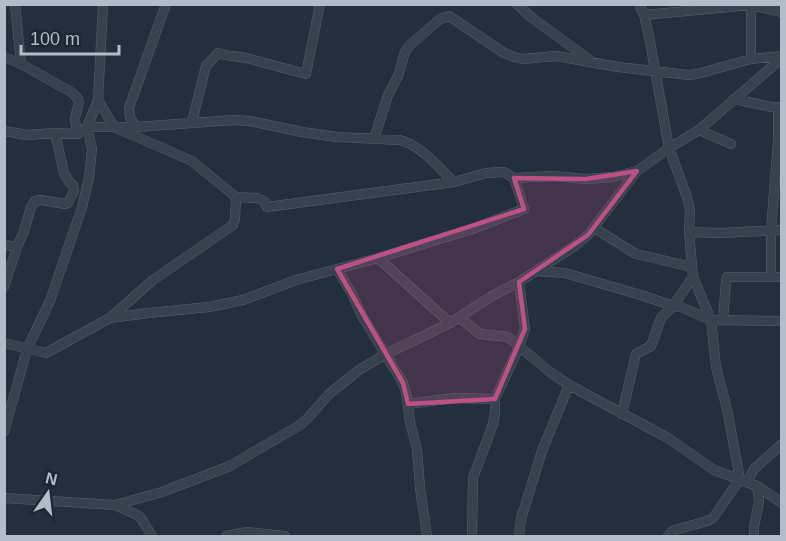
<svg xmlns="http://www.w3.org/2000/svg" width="786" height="541" viewBox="0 0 786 541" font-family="Arial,sans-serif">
<rect width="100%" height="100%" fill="#242f3e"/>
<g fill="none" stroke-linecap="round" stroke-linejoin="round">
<defs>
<path id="minor" d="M 15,4 L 21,64
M 517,4 L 532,18 L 590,60
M 639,4 L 644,15 L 649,36 L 669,148 L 687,197 L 690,210 L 689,232 L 693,277 L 711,320 L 716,367 L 727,409 L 740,479 L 713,518 L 707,521 L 675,530 L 671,532 L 668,536
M 751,5 L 751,59
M 644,15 L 751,5 L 782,12
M 4,57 L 21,64 L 71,92 C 84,102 77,105 75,119 C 75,124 77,129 78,134
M 734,99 L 771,107 L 782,107
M 98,100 L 114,127 L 192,161 L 236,197 L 257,198 L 264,201 L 267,207 L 454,182 L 486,173 L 504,172 L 514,178 L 552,176 L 586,179 L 612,177 L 637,171
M 192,122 L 206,66 L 218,53 C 225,56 238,56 246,58 C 266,63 286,69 306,74 L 320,4
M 136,127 L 130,117 L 129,108 L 166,4
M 699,130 L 731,144
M 4,131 L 27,135 L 55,133 L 78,134 L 87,127 L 136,127 L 234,120 L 250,121 L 302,132 L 337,137 L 400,140 C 422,146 438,167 454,182
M 374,139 L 388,95 L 398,76 L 405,52 L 409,46 L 440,19 L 449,16 L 504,53 L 514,57 L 522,59 L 556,56 L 618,67 L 689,75 L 697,74 L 751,59 L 782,56
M 594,228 L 636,254 L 692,267
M 689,232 L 720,233 L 782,230
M 4,245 L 17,247
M 378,258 L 450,323
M 337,269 L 352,294 L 362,316 L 403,383 L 406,393 L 410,422 L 417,449 L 420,488 L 427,536
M 537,271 L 565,273 L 644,296 L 673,306 L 681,307 L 711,320 L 782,321
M 771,277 L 771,230 L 778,142 L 778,107
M 4,287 L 17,247 L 24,231 L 31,207 L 35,201 L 41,200 L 65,204 L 68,203 L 74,191 L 73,185 L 69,182 L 64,173 L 55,133
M 459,317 L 480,334 L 508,337 L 550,372 L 569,385 L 668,438 L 714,470 L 757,486 L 782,503
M 110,318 L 149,313 L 209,307 L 243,300 L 296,280 L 378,258 L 475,228 L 524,209 L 514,178
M 723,320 L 726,281 L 727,277 L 782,277
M 4,343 L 46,353 L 110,318 L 153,280 L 233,225 L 235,219 L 236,197
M 408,404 L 454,398 L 495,399
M 622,414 L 636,354 L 651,346 L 661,318 L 673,306 L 693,277
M 4,432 L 27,349 L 50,301 L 82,207 L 89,178 L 92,149 L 87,127 L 98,100 L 103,4
M 748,481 L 754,469 L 782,444
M 4,498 L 115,505 L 137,515 L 141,518 L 152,536
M 115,505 L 162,492 L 230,466 L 300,425 L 307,419 L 329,394 L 359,370 L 386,354 L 450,323 L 492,296 L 519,282 L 576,245 L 588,235 L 637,171 L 669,148 L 699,130 L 782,58
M 226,536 L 247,532 L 285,536
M 472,536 L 473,478 L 493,424 L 495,413 L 495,399 L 519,347 L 525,329 L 519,282
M 519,536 L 521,519 L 542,451 L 569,385
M 754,536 L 754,527 L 759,502 L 757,486"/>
</defs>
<use href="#minor" stroke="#565f6c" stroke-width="10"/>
<use href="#minor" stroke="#38414e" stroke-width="9"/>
</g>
<path fill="#bd5182" fill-opacity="0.2" stroke="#bd5182" stroke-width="4.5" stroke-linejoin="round" d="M 637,171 L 588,235 L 519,282 L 525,329 L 495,399 L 408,404 L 403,383 L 337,269 L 524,209 L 514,178 L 586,179 Z"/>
<rect width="786" height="541" fill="none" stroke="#b4bcc9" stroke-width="12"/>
<g transform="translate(48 493) rotate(14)" stroke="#1d2633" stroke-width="4.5" paint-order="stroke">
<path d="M0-4.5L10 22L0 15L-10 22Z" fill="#b4bcc9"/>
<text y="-9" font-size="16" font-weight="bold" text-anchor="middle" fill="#b4bcc9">N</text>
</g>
<path d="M21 45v9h98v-9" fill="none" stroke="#b4bcc9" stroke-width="3"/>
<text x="30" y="45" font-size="18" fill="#b4bcc9" stroke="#1d2633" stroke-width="4.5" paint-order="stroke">100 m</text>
</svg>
